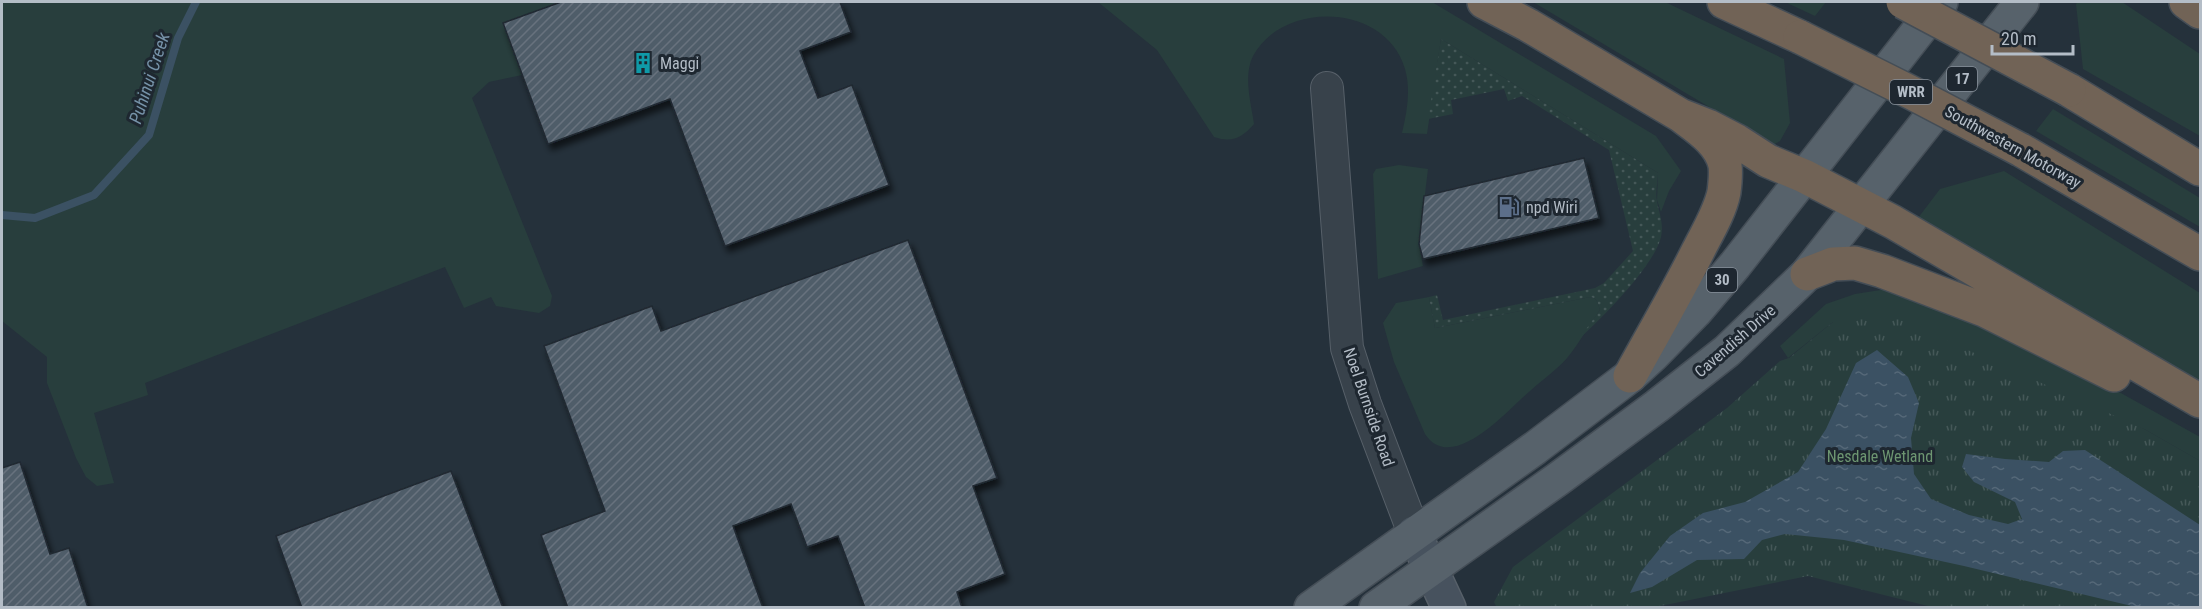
<svg xmlns="http://www.w3.org/2000/svg" width="2202" height="609" viewBox="0 0 2202 609" font-family="'Roboto Condensed',sans-serif">
<defs>
<pattern id="park-tufts" width="24" height="20" patternUnits="userSpaceOnUse" patternTransform="scale(1.5)"><rect width="24" height="20" fill="#283e3d"/><path d="M3 7l-1-3M5 7V3M7 7l1-3M15 17l-1-3M17 17v-4M19 17l1-3" fill="none" stroke="#455858"/></pattern>
<pattern id="garden-dots" width="8" height="8" patternUnits="userSpaceOnUse" patternTransform="scale(1.5)"><rect width="8" height="8" fill="#283e3d"/><path d="M2 2h.1M6 6h.1" fill="none" stroke="#455858" stroke-width="1.8" stroke-linecap="round"/></pattern>
<pattern id="water-ripples" width="26" height="14" patternUnits="userSpaceOnUse" patternTransform="scale(1.5)"><rect width="26" height="14" fill="#3b5163"/><path d="M2 4q2-2 4 0t4 0M15 11q2-2 4 0t4 0" fill="none" stroke="#556878"/></pattern>
<pattern id="building-hatch" width="6" height="6" patternUnits="userSpaceOnUse" patternTransform="scale(1.5)"><rect width="6" height="6" fill="#505d69"/><path d="M-1 1l2-2M0 6l6-6M5 7l2-2" fill="none" stroke="#67727d"/></pattern>
<filter id="shadow"><feDropShadow dx="3.5" dy="6" stdDeviation="3" flood-color="#0009"/></filter>
</defs>
<rect width="100%" height="100%" fill="#25313b"/>
<path fill="#283e3d" d="M 2,2 L 561,2 L 503,23 L 522,75 L 489,82 L 472,98 L 552,296 L 550,306 L 539,313 L 496,306 L 491,297 L 464,308 L 445,267 L 145,383 L 148,395 L 94,413 L 114,483 L 97,486 L 86,477 L 76,458 L 47,383 L 47,357 L 2,321 Z
M 1098,2 L 1432,2 L 1656,136 L 1681,171 L 1669,191 L 1661,212 L 1657,200 L 1658,173 L 1441,39 L 1427,134 L 1402,133 C 1407,112 1411,90 1405,69 C 1386,3 1283,0 1253,56 C 1243,76 1251,103 1254,124 C 1242,138 1232,143 1214,137 L 1157,50 Z
M 1533,2 L 1665,2 L 1784,59 L 1790,123 L 1780,141 L 1773,145 Z
M 1785,2 L 1826,2 L 1815,16 Z
M 2078,2 L 2122,2 L 2200,54 L 2200,136 L 2083,69 L 2076,4 Z
M 2053,109 L 2200,198 L 2200,227 L 2036,131 Z
M 1399,165 L 1428,169 L 1419,244 L 1423,266 L 1378,279 L 1373,174 L 1376,169 Z
M 2004,171 L 2200,293 L 2200,385 L 1918,218 L 1940,189 Z
M 1887,289 L 2038,347 L 2200,437 L 2200,461 L 2144,429 L 1833,322 L 1788,358 L 1780,346 L 1826,304 L 1855,294 Z
M 1429,297 L 1435,328 L 1590,297 C 1598,298 1598,304 1600,310 C 1590,324 1581,340 1571,353 C 1561,367 1543,379 1530,391 C 1508,410 1452,475 1425,434 L 1394,362 L 1383,323 L 1396,303 Z"/>
<path fill="url(#park-tufts)" d="M 1883,312 L 2144,429 L 2200,461 L 2200,607 L 1932,607 L 1808,576 L 1655,607 L 1497,608 L 1494,602 L 1513,567 L 1727,408 L 1780,361 L 1789,358 L 1833,322 Z"/>
<path fill="url(#garden-dots)" d="M 1441,39 L 1658,173 C 1658,181 1655,192 1657,201 C 1659,213 1664,224 1661,237 C 1654,266 1602,318 1579,339 L 1600,310 C 1598,304 1598,298 1590,297 L 1435,328 L 1429,297 L 1437,295 L 1443,320 L 1595,288 L 1604,283 L 1633,251 L 1609,150 L 1522,96 L 1508,101 L 1504,89 L 1451,100 L 1453,114 L 1428,119 Z"/>
<path fill="url(#water-ripples)" d="M 1877,350 L 1908,377 L 1919,403 L 1911,438 L 1914,474 L 1931,499 L 1969,515 L 2008,524 L 2022,519 L 2015,502 L 1974,482 L 1962,467 L 1966,454 L 2005,459 L 2049,462 L 2063,451 L 2085,450 L 2200,525 L 2200,607 L 2136,607 L 1964,566 L 1844,540 L 1785,534 L 1762,540 L 1744,559 L 1697,560 L 1652,587 L 1630,593 L 1640,573 L 1670,536 L 1703,513 L 1745,502 L 1798,472 L 1826,429 L 1856,363 Z"/>
<g fill="none" stroke-linecap="round" stroke-linejoin="round">
<path stroke="#3b5163" stroke-width="8" d="M 2,215 L 35,218 L 94,195 L 149,135 L 178,38 L 196,2"/>
</g>
<path fill="url(#building-hatch)" stroke="#202932" stroke-width="1.5" filter="url(#shadow)" d="M 561,2 L 840,2 L 851,32 L 800,51 L 818,98 L 852,85 L 889,185 L 725,246 L 670,99 L 548,144 L 503,23 Z
M 1584,158 L 1599,218 L 1423,259 L 1419,244 L 1424,196 Z
M 908,240 L 997,478 L 973,486 L 1005,574 L 957,592 L 962,608 L 865,608 L 838,536 L 807,547 L 791,504 L 733,526 L 763,608 L 568,608 L 541,535 L 605,511 L 544,346 L 652,306 L 661,331 Z
M 20,462 L 50,554 L 69,548 L 88,608 L 2,608 L 2,468 Z
M 451,471 L 503,608 L 302,608 L 276,536 Z"/>
<g fill="none" stroke-linecap="round" stroke-linejoin="round">
<defs>
<path id="street" d="M 1327,88 L 1347,348 L 1365,404 L 1414,533"/>
<path id="secondary" d="M 1414,533 L 1449,608"/>
<path id="primary" d="M 1311,608 L 1535,448 L 1630,376 L 1654,354 L 1695,312 L 1735,265 L 1941,2
M 1376,608 L 1558,479 L 1657,406 L 1727,351 L 1807,274 L 2022,2"/>
<path id="highway" d="M 1484,2 L 1528,25 L 1680,115 C 1697,128 1720,142 1725,165 C 1726,173 1725,184 1724,192 C 1720,212 1707,233 1698,251 C 1677,293 1653,334 1630,376
M 1724,2 L 1800,37
M 2186,2 L 2200,12
M 2069,90 L 2200,169
M 1680,115 L 1708,126 L 1737,141 L 1768,161 L 1804,176 L 1893,222 L 2200,401
M 2021,150 L 2200,254
M 1807,274 L 1833,264 L 1855,263 L 1882,271 L 1984,310 L 2114,375"/>
</defs>
<use href="#street" stroke="#576069" stroke-width="34"/>
<use href="#secondary" stroke="#576069" stroke-width="36"/>
<use href="#primary" stroke="#454e57" stroke-width="36"/>
<use href="#highway" stroke="#444d56" stroke-width="36"/>
<use href="#street" stroke="#38424b" stroke-width="32"/>
<use href="#secondary" stroke="#47525e" stroke-width="33"/>
<use href="#primary" stroke="#57626b" stroke-width="33"/>
<use href="#highway" stroke="#716356" stroke-width="33"/>
<defs>
<path id="highway-bridge" d="M 1903,2 L 2069,90
M 1800,37 L 1912,93 L 2021,150"/>
</defs>
<use href="#highway-bridge" stroke="#444d56" stroke-width="36" stroke-linecap="butt"/>
<use href="#highway-bridge" stroke="#716356" stroke-width="33"/>
</g>
<defs>
<symbol id="building-bare" viewBox="-9 -9 18 18"><path d="M-4-6H4V6H1V3H-1V6H-4ZM-2.5-4.3h1.7v1.8h-1.7ZM.8-4.3h1.7v1.8H.8ZM-2.5-1h1.7V.8h-1.7ZM.8-1h1.7V.8H.8Z" fill="#0f9aa8" stroke="#1e2730" stroke-width="2.5" paint-order="stroke"/></symbol>
<symbol id="fuel-bare" viewBox="-9 -9 18 18"><path d="M-5.5-6h7V0h2V4h1.3V-2.5L3-4.5l.8-.8L6-3V5H2.5V1h-1V6h-7ZM-4.2-4.7v3.2H.2V-4.7Z" fill="#5c6f8a" stroke="#1e2730" stroke-width="2.5" paint-order="stroke"/></symbol>
</defs>
<g fill-rule="evenodd">
<use href="#building-bare" x="628" y="48" width="30" height="30"/>
<use href="#fuel-bare" x="1494" y="192" width="30" height="30"/>
</g>
<g text-anchor="middle" dominant-baseline="central" stroke-width="6" stroke-linejoin="round" paint-order="stroke">
<g fill="#1e2730" stroke="#87909a" stroke-width="1.5">
<rect x="1947" y="67" width="30" height="24" rx="4.5"/>
<rect x="1890" y="80" width="42" height="24" rx="4.5"/>
<rect x="1707" y="268" width="30" height="24" rx="4.5"/>
</g>
<g font-size="15" font-weight="bold" fill="#b4bdc7">
<text x="1962" y="79">17</text>
<text x="1911" y="92">WRR</text>
<text x="1722" y="280">30</text>
</g>
<g font-size="16" fill="#b4bdc7" stroke="#1e2730" text-anchor="start">
<text x="660" y="63">Maggi</text>
<text x="1526" y="207">npd Wiri</text>
</g>
<g font-size="16" fill="#b4bdc7" stroke="#1e2730">
<text transform="translate(2013 147) rotate(29)">Southwestern Motorway</text>
<text transform="translate(1735 341) rotate(-41)">Cavendish Drive</text>
<text transform="translate(1369 407) rotate(71)">Noel Burnside Road</text>
</g>
<g font-size="16" fill="#6d9671" stroke="#1e2730">
<text x="1880" y="456">Nesdale Wetland</text>
</g>
<g font-size="18" font-style="italic" fill="#7692a8" stroke="#1e2730">
<text transform="translate(149 78) rotate(-72)">Puhinui Creek</text>
</g>
</g>
<rect width="2202" height="609" fill="none" stroke="#b4bdc7" stroke-width="6"/>
<path d="M1992 45v9h81v-9" fill="none" stroke="#b4bdc7" stroke-width="3"/>
<text x="2001" y="45" font-size="18" fill="#b4bdc7" stroke="#1e2730" stroke-width="4.5" paint-order="stroke">20 m</text>
</svg>
